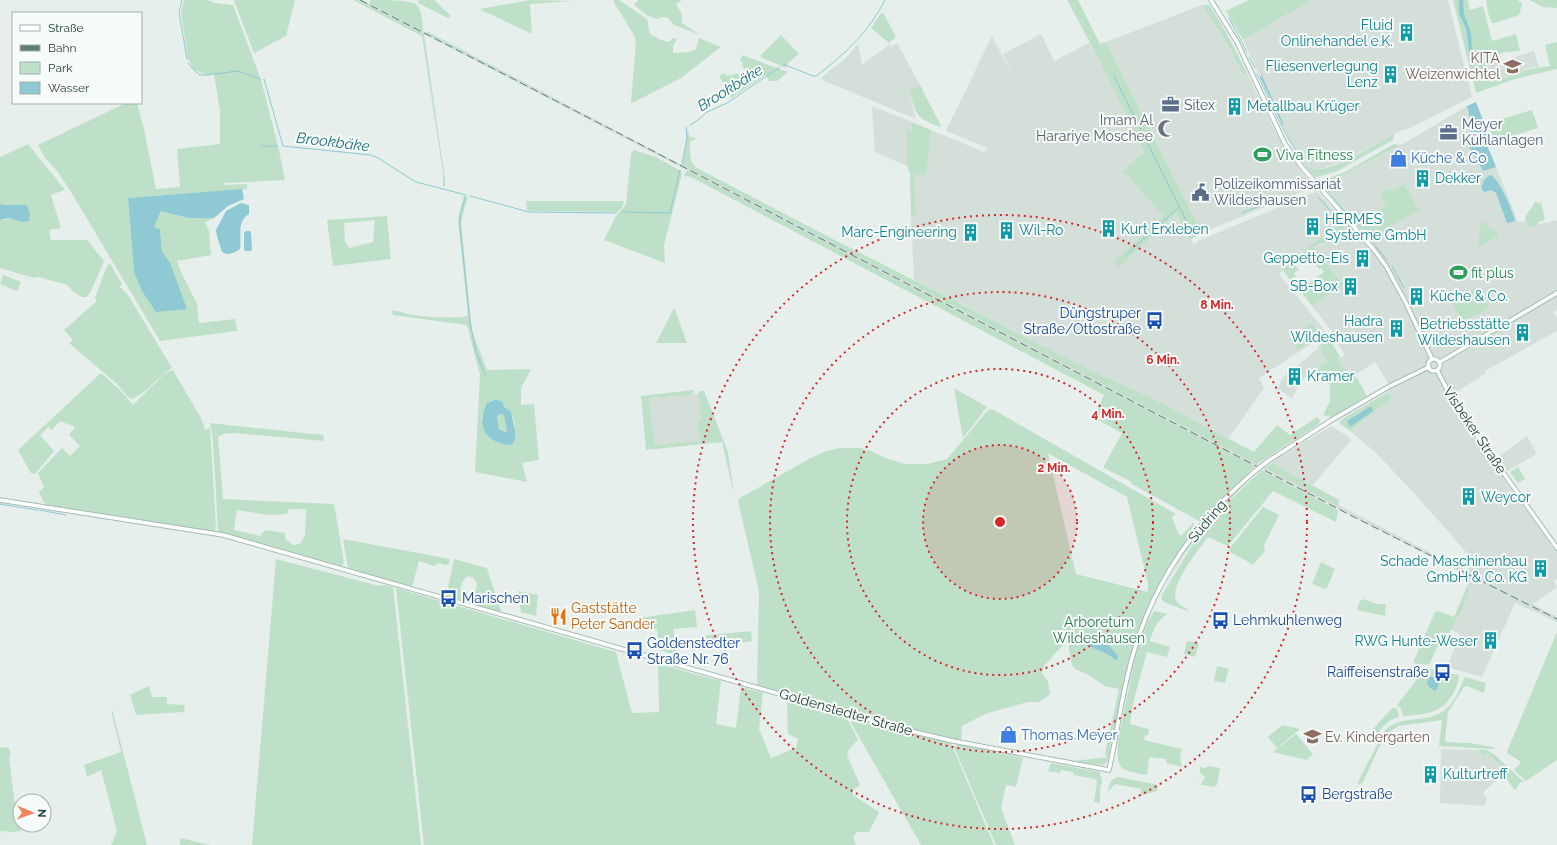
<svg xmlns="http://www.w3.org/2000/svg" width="1557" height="845" viewBox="0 0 1557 845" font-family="Raleway,sans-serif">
<rect width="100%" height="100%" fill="#e6efeb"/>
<path fill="#d4dfda" d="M 358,0 L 363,0 L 1468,572 L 1467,553 L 1415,494 L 1375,452 L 1350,431 L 1392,398 L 1388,392 L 1389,384 L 1375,362 L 1355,375 L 1357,378 L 1352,380 L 1338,359 L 1345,355 L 1337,343 L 1331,330 L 1312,306 L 1344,283 L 1312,246 L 1279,274 L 1322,327 L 1324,331 L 1323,336 L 1259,378 L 1264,388 L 1228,439 L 1166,405 L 1095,372 L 914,280 L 911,216 L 916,215 L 915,174 L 926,174 L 931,130 L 984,152 L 988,148 L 946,131 L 992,36 L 1016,81 L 1003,54 L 1041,34 L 1054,61 L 1089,43 L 1096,54 L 1144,151 L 1122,172 L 1127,175 L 1163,216 L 1115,262 L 1119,266 L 1176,213 L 1194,245 L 1198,241 L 1317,191 L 1344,221 L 1316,241 L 1319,246 L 1349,225 L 1365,244 L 1370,237 L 1418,210 L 1403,184 L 1392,191 L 1390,188 L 1380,194 L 1387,206 L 1356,222 L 1328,189 L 1328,183 L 1406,142 L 1467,106 L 1471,123 L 1469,147 L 1483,171 L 1496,167 L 1518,222 L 1525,221 L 1529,227 L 1557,220 L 1557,310 L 1553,312 L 1557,318 L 1557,331 L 1485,371 L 1486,373 L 1446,399 L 1557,553 L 1557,579 L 1554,581 L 1557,587 L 1533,604 L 1557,617 L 1557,622 L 1515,603 L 1482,677 L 1447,667 L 1460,634 L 1451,630 L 1456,619 L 1461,613 L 1466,600 L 1469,592 L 1468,576 Z
M 1312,0 L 1448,0 L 1472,97 L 1408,129 L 1400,131 L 1346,160 L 1324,168 L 1317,169 L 1309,167 L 1290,141 L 1243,40 Z
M 1202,5 L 1228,45 L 1243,75 L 1247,73 L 1283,147 L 1308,180 L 1308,184 L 1304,190 L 1299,193 L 1202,233 L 1106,42 Z
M 897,43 L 920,85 L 909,92 L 916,119 L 822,80 L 822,77 L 845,59 L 858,44 L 862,65 L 890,44 L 891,47 Z
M 1534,51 L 1539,68 L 1534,67 L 1525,69 L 1520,73 L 1491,82 L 1485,60 L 1499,55 L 1502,64 L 1509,62 L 1512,58 Z
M 872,106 L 912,122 L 912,131 L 907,131 L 907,166 L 875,152 Z
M 1319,348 L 1327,360 L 1300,382 L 1292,398 L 1278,389 L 1282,378 Z
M 698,394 L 701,419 L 697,420 L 700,441 L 655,445 L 649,398 Z
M 1331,426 L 1349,437 L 1351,440 L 1313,485 L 1272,463 L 1275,460 Z
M 1527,436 L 1537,454 L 1507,471 L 1501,462 L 1500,456 Z
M 1441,749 L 1477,750 L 1484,756 L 1487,753 L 1497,764 L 1499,763 L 1506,770 L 1483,793 L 1487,798 L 1485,806 L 1440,803 Z"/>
<path fill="#bfe0c8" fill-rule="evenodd" d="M 184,0 L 207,0 L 215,3 L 233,5 L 261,80 L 278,146 L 285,180 L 224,183 L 225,185 L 247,184 L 247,189 L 128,198 L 134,272 L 170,263 L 162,251 L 160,229 L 154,227 L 161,211 L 188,218 L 214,218 L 205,222 L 209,231 L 211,255 L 177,261 L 180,270 L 197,304 L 199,323 L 235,319 L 237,331 L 160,341 L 71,192 L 57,171 L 45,158 L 38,145 L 126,103 L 137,103 L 144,129 L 156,189 L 180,187 L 177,149 L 220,144 L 220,111 L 214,74 L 206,75 L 193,69 L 188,59 L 181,13 Z
M 234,0 L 295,0 L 286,36 L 254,53 Z
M 353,0 L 358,0 L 424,34 L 445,179 L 445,187 L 443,186 L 443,173 L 422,36 Z
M 371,0 C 381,0 409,0 416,4 C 422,10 423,24 423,32 L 369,3 Z
M 419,0 L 434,0 L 451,16 L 448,18 L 418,3 Z
M 530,0 L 573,1 L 530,4 L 532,34 L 479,9 Z
M 614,0 L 619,0 L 647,19 L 650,34 L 661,40 L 669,42 L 673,38 L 677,39 L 673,46 L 673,53 L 689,52 L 696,49 L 699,38 L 721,47 L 681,78 L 632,103 L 631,102 L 636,43 L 634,35 L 614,3 Z
M 638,0 L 682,0 L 676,4 L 682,15 L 682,23 L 700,35 L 674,25 L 667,17 L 662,17 L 656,19 L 648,16 L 634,5 Z
M 1067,0 L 1078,0 L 1100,44 L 1106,42 L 1202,233 L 1190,240 L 1176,213 L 1119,267 L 1114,262 L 1163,216 L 1127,175 L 1122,172 L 1144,151 L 1096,54 Z
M 1249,0 L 1312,0 L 1243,40 L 1226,11 Z
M 1453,0 L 1468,0 L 1470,10 L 1483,6 L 1492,41 L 1516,34 L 1520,51 L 1505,52 L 1485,58 L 1491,82 L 1520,73 L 1525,70 L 1550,66 L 1545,45 L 1557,42 L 1557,69 L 1515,79 L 1476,93 Z
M 1486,0 L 1518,0 L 1522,4 L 1519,15 L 1495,23 L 1492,23 L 1488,13 Z
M 1529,0 L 1557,0 L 1557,8 L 1543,7 Z
M 1202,5 L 1209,5 C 1224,27 1235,49 1247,73 L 1243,75 L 1228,45 Z
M 881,13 L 884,14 L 896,37 L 889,43 L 871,28 Z
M 426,31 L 629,137 L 426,33 Z
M 781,35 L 799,54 L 787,64 L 786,68 L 765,59 L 760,56 Z
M 742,55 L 788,72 L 777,81 L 769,81 L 766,75 L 731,98 L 719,76 L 724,73 L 728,76 L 743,72 L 744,68 L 742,65 L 743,62 L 740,61 Z
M 920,85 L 941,126 L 939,127 C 915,116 917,117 909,91 Z
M 1532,110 L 1538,128 L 1495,141 L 1489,127 L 1491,122 Z
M 912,122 L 931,130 L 926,175 L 915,174 L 916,215 L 911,216 L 910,174 L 907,166 L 907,131 L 912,131 Z
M 687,128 L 690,137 L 697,138 L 690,142 C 690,152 689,162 697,168 L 823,234 L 1095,372 L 1166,405 L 1193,420 L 1254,452 L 1277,425 L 1290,435 L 1317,417 L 1320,420 L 1319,424 L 1257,464 L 682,165 L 687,138 Z
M 1394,134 L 1393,140 L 1337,171 L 1317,177 L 1309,167 C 1311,168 1315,169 1318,169 C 1336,170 1377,143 1394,134 Z
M 28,144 L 65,190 L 51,195 L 61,228 L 49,230 L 51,240 L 87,240 L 104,261 L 92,289 L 87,297 L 82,297 L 74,292 L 67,285 L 39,277 L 34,278 L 0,268 L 0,220 L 6,220 L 27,205 L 8,205 L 0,204 L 0,157 Z
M 1394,144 L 1400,145 L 1328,183 L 1328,189 L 1323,183 L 1327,179 L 1347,171 Z
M 634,150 L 656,157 L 681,171 L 682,174 L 664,245 L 665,263 L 604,240 L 616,216 L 626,204 L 631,153 Z
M 687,170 L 1255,466 L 1202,522 L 1199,521 L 1132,484 L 1130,481 L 1104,468 L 1104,466 L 1122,433 L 1094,418 L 1104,395 L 691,177 L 687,176 L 685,177 L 684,176 Z
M 1404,184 L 1419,210 L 1370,237 L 1356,222 L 1386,206 L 1380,194 L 1390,188 L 1392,191 Z
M 464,196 L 468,196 L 461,221 L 472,331 L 487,370 L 531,369 L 521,388 L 521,405 L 534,404 L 539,460 L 522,463 L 527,482 L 475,472 L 480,375 L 467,325 L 393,315 L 392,311 C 398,310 402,313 408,314 C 420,317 457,319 468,316 L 458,219 ZM 496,399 L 503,402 C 504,409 508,411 512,416 C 517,424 514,434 514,442 L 481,418 L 491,400 Z
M 526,201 L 624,201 L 622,207 L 618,212 L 531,211 L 527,210 Z
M 1536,201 L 1539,204 L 1541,201 L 1545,220 L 1538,222 L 1539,225 L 1529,227 L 1526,223 L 1525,217 Z
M 387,216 L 391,259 L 333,266 L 327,220 ZM 375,220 L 373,242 L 349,248 L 345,242 L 344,223 Z
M 1345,220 L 1349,225 C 1338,233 1326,245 1312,246 L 1344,284 L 1312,306 L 1295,284 L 1304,277 L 1309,283 L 1324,272 L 1321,268 L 1319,269 L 1313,262 L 1311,264 L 1304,255 L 1294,264 L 1299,270 L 1294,273 L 1296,276 L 1290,280 L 1283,270 L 1316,241 Z
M 1481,221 L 1500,235 L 1478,248 Z
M 110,263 L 122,284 L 120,287 L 128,295 L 172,368 C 157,376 148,393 132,399 L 128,397 L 117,384 L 69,343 L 73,340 L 64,330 L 97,301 L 95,298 L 107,266 Z
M 3,275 L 21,282 L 17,291 L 0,284 Z
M 1479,287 L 1489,308 C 1480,314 1471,316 1462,322 L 1452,301 Z
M 674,307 L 687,343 L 656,343 L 674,308 Z
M 1312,323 L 1320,334 L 1298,350 L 1290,339 Z
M 1330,340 L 1340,357 L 1338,359 L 1352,380 L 1357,378 L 1367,396 L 1331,417 L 1323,415 L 1330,401 L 1330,385 L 1310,374 L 1327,360 L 1318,346 L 1326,341 Z
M 173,370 L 201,418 L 205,430 L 210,428 L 216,527 L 214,532 L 45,505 L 39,492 L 44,487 L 38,473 L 62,448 L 70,456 L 80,446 L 69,435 L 75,427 L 60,421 L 52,430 L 48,427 L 40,435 L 54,451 L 35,474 L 31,473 L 18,450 L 101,373 L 121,391 L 133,405 L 164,374 Z
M 954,388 L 987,407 L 963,438 Z
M 694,390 L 692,395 L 649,398 L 655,445 L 700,441 L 697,420 L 701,419 L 698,394 L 700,391 L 704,391 L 728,452 L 734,495 L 722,442 L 646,450 L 641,396 Z
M 1388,392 L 1392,398 L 1350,431 L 1340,424 L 1340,422 L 1342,419 ZM 1371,406 L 1350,427 L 1347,421 Z
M 992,409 L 1176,514 L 1172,517 L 1178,533 L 1181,536 L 1193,523 L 1197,526 C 1179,554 1160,580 1147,610 C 1130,647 1122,689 1115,729 L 1113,730 L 1108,761 L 1103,765 L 1062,760 L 1061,759 L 1074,761 L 1108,757 L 1106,756 L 1105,754 L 1119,689 L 1105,686 L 1089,675 L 1075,669 L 1072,665 L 1068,643 L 1065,643 L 1043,667 L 1042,674 L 1048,681 L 1050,694 L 1039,702 L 1028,702 L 985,714 L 962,726 L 961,740 L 903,728 L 757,685 L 759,591 L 738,501 L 740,498 L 809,459 L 824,452 L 839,448 L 860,448 L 871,451 L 886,458 L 905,464 L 927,464 L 947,459 L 988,410 ZM 1048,453 L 1127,497 L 1148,584 L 1148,592 L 1076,574 Z
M 500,414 L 503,414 L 504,416 L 507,431 L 505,432 L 499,429 L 497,416 Z
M 210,423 L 323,435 L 324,441 L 234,433 L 223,434 L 218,437 L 223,499 L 334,504 L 344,562 L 342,567 L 218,532 L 213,440 ZM 289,509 L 306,509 L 305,535 L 300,544 L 293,545 L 285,539 L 285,533 L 265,530 L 260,536 L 234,530 L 237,510 L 269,515 L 287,514 Z
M 1272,463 L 1339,500 L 1338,506 L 1265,468 Z
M 1518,467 L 1525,479 L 1518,483 L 1510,472 Z
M 1262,470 L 1338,510 L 1336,522 L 1273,491 L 1228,546 L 1208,537 C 1200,548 1169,586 1176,600 C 1178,604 1184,607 1188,610 L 1187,611 L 1164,602 L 1161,598 L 1162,595 L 1193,544 L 1211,521 L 1231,499 Z
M 1254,475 L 1223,506 L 1205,526 L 1204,525 L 1221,505 Z
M 1263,507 L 1279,515 L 1264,545 L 1265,551 L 1253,565 L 1252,564 L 1230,552 L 1230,548 Z
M 1203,526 L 1205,527 L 1183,556 L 1160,596 L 1184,552 Z
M 343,539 L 450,559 L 449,564 L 445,565 L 438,563 L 434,566 L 419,561 L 412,587 L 348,569 Z
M 276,559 L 379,586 L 383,585 L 393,587 L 421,845 L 252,845 Z
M 454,559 L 487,568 L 501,611 L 499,612 L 446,597 ZM 468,576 L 474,578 L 477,584 L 474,599 L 468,600 L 463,599 C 459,590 460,582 468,576 Z
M 1321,562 L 1335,569 L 1327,588 L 1325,589 L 1312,584 Z
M 1468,584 L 1469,592 L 1461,613 L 1456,619 L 1451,630 L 1446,637 L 1440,641 L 1429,665 L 1413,663 L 1435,612 L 1439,611 L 1454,617 Z
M 396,588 L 616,652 L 632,713 L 659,712 L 658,664 L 721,681 L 716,724 L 736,728 L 741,687 L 763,693 L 759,729 L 771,758 L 796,748 L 798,739 L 788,734 L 787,700 L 846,716 L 858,740 L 849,749 L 847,755 L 860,785 L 853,790 L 853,795 L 879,812 L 869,832 L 857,832 L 853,837 L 856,845 L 424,845 Z
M 518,591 L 538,595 L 536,616 L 521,612 Z
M 1363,599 L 1377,604 L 1386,604 L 1385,616 L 1357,610 L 1360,601 Z
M 695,610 L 697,627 L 673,629 L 677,655 L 659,650 L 657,629 L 641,631 L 639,618 Z
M 1154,611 L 1167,614 C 1157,621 1153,630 1150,641 L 1170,647 L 1167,657 L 1147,652 L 1133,703 L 1130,724 L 1149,729 L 1148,735 L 1145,735 L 1144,740 L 1182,749 L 1180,757 L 1182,767 L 1166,763 L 1166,759 L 1149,757 L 1147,775 C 1120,770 1116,771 1118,742 C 1127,700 1134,649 1154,611 Z
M 1152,612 C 1136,651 1127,690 1119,731 L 1119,727 C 1126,690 1133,645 1152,612 Z
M 751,631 L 752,641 L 701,649 L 700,636 Z
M 1557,632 L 1557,760 L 1526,781 L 1514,770 L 1521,762 L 1507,753 L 1508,749 Z
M 1187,641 L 1199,643 L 1195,657 L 1184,654 Z
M 1217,666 L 1229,669 L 1225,683 L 1214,681 Z
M 1426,668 L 1458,675 C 1460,679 1457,685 1455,690 C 1443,714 1427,714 1403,716 L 1401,709 L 1397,705 Z
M 1465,677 L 1486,683 L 1484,693 L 1467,686 L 1464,687 L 1448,712 L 1445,740 L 1446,742 L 1470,743 L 1497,748 L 1490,749 L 1439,746 L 1442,720 L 1399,726 L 1392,730 L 1382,738 L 1381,736 C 1395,711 1428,726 1446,709 C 1455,701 1460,688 1465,677 Z
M 149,686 L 152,697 L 167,697 L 167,704 L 185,705 L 184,712 L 136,715 L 130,695 Z
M 1393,707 L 1397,709 L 1399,717 C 1388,720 1382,726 1377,736 L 1372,735 L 1371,734 L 1374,728 Z
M 112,709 L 147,845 L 111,845 L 117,831 L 101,770 L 87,777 L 84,765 L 121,752 L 112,715 Z
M 852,719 L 951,743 L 994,845 L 921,845 L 851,723 Z
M 1282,725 L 1300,729 L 1277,748 L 1268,737 Z
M 1296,734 L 1313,754 L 1307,760 L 1273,752 Z
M 1379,741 L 1382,741 L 1363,782 L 1359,785 L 1358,782 Z
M 958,744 L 1023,758 L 1016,787 L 1006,785 L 1001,808 L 1015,845 L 996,845 L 954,747 Z
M 7,747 L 10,750 L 10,757 L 9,757 L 15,806 L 21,831 L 14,832 L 1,831 L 0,835 L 0,748 Z
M 1477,750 L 1487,750 L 1495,755 L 1524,782 L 1521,782 L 1515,790 L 1502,774 L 1505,770 L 1499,763 L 1498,764 L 1487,753 L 1484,756 Z
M 1051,763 L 1100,772 L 1100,775 L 1102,779 L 1100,791 L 1100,803 L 1094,802 L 1097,781 L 1095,779 L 1074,775 L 1073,772 L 1061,770 L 1060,773 L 1048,771 Z
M 1210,766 L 1220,768 L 1217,785 L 1214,787 L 1198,784 L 1198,783 L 1201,784 L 1205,777 L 1200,773 L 1200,767 L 1205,768 Z
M 1118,777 L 1158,785 L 1157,791 L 1140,796 L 1141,789 L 1115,784 L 1108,792 C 1109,785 1110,779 1118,777 Z
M 180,838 L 210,845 L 180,845 Z"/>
<path fill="#8ec9d4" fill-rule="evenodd" d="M 1459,0 L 1463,0 L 1464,14 L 1471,33 L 1472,50 L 1476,60 L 1473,61 L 1469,51 L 1466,28 L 1459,14 Z
M 1261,75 L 1262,76 L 1284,125 L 1282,124 L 1260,77 Z
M 1476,102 L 1490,138 L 1485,140 L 1496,167 L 1483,171 L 1469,147 L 1471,123 L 1467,106 Z
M 1491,175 C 1499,179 1513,211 1515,221 L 1507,223 L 1496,193 L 1491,190 L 1484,192 L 1482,189 C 1482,182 1484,178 1491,175 Z
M 242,189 L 244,199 L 228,206 L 214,218 L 188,218 L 161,211 L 154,227 L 160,229 L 162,251 L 170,263 L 187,309 L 156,312 L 142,291 L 134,272 L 128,198 Z
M 241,203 L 249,205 L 249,214 C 236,222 242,236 240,249 C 234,253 229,256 222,252 L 217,236 L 216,230 L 226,211 Z
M 0,204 L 8,205 L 27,205 L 30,214 L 29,221 L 22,222 L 9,218 L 0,220 Z
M 246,231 L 250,231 L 251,233 L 252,249 L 251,251 L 245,251 L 244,249 L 244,233 Z
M 496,399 L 503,402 L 504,407 L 511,412 C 512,421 520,437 511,445 C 485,443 476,426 487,403 ZM 500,414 L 502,414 L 504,416 L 507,431 L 505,432 L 499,429 L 497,416 Z
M 1371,406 L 1373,411 L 1350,427 L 1347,421 Z
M 1095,636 L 1103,639 L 1118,656 L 1117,660 L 1115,660 C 1106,650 1096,652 1087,644 L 1087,639 Z
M 1430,677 L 1433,677 L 1439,684 L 1436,691 C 1431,689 1428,687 1427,682 Z"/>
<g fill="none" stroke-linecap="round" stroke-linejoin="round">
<path stroke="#8ec9d4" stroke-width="1" d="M 182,0 L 179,12 L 187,59
M 1229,18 L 1247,52
M 1249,57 L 1255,68
M 188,63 L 193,69 L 200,75 L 207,75 L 238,71 L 260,79
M 783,64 L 813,76 L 816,76 C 844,55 869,32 885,0
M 1257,74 C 1275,111 1287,144 1315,176
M 1114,76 L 1191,230
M 264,79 L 283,146 L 371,155 L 378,158 L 416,182 L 466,195
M 690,125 L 698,120 L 707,112 L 727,103 L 780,67
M 262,146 L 277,146
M 682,164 L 687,138 L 686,127
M 1324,186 L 1345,211
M 470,196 L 529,212 L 616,213
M 1318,197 L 1338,219
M 465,198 L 460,217 L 460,227 L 470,322 L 476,352 L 486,377
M 622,212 L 670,213 L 680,170
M 1242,213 L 1272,201
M 1349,214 L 1362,230
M 1368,236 L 1387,260
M 1126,255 L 1179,207
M 1392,266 L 1404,288
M 0,504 L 37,510
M 39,510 L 66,515"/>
<defs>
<path id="secondary" d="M 1211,0 L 1237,42 L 1285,144 L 1301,166 L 1375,251 L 1386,266 L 1406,303 L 1432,359
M1428 365a6 6 0 1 1 12 0a6 6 0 1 1-12 0Z
M 1440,362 L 1557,293
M 1437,370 L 1452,399 L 1467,422 L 1557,548
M 1268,461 L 1330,421 L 1390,386 L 1429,367
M 0,500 L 223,535 L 902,729 L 953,741 L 1109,770 C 1119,724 1124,677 1140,633 C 1156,587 1184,543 1217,507 C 1229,494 1242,483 1255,471"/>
</defs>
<use href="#secondary" stroke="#a4bbb3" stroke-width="5.5"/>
<use href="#secondary" stroke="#fff" stroke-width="3.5"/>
<path stroke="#5f7d75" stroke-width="1" stroke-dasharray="8 4" stroke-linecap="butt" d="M 360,0 L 630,139 L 1350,515 L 1557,619"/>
<defs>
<path id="secondary-bridge" d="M 1255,471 L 1268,461"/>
</defs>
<use href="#secondary-bridge" stroke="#a4bbb3" stroke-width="5.5" stroke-linecap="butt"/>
<use href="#secondary-bridge" stroke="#fff" stroke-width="3.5"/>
</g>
<circle cx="1000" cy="522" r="77" fill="#d62828" fill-opacity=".12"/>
<g fill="none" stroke="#d62828" stroke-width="2" stroke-dasharray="2 4">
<circle cx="1000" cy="522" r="77"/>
<circle cx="1000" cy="522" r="153"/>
<circle cx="1000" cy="522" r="230"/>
<circle cx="1000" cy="522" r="307"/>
</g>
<defs>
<symbol id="building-bare" viewBox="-9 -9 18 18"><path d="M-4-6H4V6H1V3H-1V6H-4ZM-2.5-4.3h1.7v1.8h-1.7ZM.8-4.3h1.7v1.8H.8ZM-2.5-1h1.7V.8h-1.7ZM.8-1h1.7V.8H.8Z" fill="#0f9aa8" stroke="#f7fbf9" stroke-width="2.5" paint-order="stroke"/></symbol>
<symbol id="school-bare" viewBox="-9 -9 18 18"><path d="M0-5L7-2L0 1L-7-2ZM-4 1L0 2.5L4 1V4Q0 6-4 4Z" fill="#8d6e63" stroke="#f7fbf9" stroke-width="2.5" paint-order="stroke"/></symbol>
<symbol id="office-bare" viewBox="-9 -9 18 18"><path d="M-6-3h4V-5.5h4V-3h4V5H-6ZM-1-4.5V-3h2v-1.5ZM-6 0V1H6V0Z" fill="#5c6f8a" stroke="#f7fbf9" stroke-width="2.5" paint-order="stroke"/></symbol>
<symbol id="mosque-bare" viewBox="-9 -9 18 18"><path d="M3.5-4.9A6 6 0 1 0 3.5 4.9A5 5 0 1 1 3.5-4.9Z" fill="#6b7280" stroke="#f7fbf9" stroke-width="2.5" paint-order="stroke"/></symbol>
<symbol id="stadium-bare" viewBox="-9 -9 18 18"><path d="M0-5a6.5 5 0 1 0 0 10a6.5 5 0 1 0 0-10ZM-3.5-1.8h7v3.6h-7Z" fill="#2e9e5b" stroke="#f7fbf9" stroke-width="2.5" paint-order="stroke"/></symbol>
<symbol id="shop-bare" viewBox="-9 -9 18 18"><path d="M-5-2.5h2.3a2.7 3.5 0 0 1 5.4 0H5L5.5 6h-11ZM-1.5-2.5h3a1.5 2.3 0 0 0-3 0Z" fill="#3f7fe0" stroke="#f7fbf9" stroke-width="2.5" paint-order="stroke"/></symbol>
<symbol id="civic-bare" viewBox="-9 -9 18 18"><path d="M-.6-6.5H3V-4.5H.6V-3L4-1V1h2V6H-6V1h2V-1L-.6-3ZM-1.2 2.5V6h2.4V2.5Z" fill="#5c6f8a" stroke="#f7fbf9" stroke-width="2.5" paint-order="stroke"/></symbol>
<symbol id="bus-bare" viewBox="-9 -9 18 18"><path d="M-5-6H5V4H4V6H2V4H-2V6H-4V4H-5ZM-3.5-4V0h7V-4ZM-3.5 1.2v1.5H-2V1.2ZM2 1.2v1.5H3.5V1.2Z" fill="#1a4fb4" stroke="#f7fbf9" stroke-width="2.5" paint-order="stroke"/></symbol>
<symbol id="restaurant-bare" viewBox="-9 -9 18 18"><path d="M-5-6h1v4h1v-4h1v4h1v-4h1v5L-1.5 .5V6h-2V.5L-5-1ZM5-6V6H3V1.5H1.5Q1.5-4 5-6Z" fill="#e8710a" stroke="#f7fbf9" stroke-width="2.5" paint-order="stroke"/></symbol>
</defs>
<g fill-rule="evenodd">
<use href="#building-bare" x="1394" y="20" width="25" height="25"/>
<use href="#school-bare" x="1500" y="54" width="25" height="25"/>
<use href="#building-bare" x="1378" y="62" width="25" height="25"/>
<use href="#office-bare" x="1158" y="92" width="25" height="25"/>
<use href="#building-bare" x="1222" y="94" width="25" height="25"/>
<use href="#mosque-bare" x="1154" y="116" width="25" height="25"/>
<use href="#office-bare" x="1436" y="120" width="25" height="25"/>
<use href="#stadium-bare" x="1250" y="142" width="25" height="25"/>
<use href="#shop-bare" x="1386" y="146" width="25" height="25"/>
<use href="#building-bare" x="1410" y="166" width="25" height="25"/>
<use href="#civic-bare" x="1188" y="180" width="25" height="25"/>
<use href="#building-bare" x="1300" y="214" width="25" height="25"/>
<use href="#building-bare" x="1096" y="216" width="25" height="25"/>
<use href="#building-bare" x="994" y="218" width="25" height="25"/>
<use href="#building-bare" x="958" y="220" width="25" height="25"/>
<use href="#building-bare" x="1350" y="246" width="25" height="25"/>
<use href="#stadium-bare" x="1446" y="260" width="25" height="25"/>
<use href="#building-bare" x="1338" y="274" width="25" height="25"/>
<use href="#building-bare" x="1404" y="284" width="25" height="25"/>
<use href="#bus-bare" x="1142" y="308" width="25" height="25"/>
<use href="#building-bare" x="1384" y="316" width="25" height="25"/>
<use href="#building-bare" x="1510" y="320" width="25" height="25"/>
<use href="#building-bare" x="1282" y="364" width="25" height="25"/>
<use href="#building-bare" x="1456" y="484" width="25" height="25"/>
<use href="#building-bare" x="1528" y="556" width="25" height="25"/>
<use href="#bus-bare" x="436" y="586" width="25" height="25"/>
<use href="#restaurant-bare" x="546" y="604" width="25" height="25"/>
<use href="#bus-bare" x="1208" y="608" width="25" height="25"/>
<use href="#building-bare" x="1478" y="628" width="25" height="25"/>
<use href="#bus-bare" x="622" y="638" width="25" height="25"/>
<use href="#bus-bare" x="1430" y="660" width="25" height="25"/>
<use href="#shop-bare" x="996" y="722" width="25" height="25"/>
<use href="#school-bare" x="1300" y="724" width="25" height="25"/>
<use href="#building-bare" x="1418" y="762" width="25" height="25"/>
<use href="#bus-bare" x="1296" y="782" width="25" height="25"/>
</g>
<g text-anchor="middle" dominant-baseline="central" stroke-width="4" stroke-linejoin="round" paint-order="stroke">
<g font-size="14" fill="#0d838f" stroke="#f7fbf9" text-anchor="end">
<text x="1393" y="25">Fluid<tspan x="1393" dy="16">Onlinehandel e.K.</tspan></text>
<text x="1378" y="66">Fliesenverlegung<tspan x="1378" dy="16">Lenz</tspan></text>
<text x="1247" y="106" text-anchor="start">Metallbau Krüger</text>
<text x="1435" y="178" text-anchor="start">Dekker</text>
<text x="1325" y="219" text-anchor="start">HERMES<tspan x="1325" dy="16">Systeme GmbH</tspan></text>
<text x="1121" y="229" text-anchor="start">Kurt Erxleben</text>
<text x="1019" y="230" text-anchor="start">Wil-Ro</text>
<text x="957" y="232">Marc-Engineering</text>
<text x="1349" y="258">Geppetto-Eis</text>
<text x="1338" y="286">SB-Box</text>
<text x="1430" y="296" text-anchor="start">Küche &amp; Co.</text>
<text x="1383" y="321">Hadra<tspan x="1383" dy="16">Wildeshausen</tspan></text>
<text x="1510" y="324">Betriebsstätte<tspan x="1510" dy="16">Wildeshausen</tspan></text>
<text x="1307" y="376" text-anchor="start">Kramer</text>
<text x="1481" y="497" text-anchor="start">Weycor</text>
<text x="1527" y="561">Schade Maschinenbau<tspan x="1527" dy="16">GmbH &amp; Co. KG</tspan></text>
<text x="1478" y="641">RWG Hunte-Weser</text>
<text x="1443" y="774" text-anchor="start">Kulturtreff</text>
</g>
<g font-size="14" fill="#785e54" stroke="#f7fbf9" text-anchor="end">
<text x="1500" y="58">KITA<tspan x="1500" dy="16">Weizenwichtel</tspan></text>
<text x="1325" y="737" text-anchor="start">Ev. Kindergarten</text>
</g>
<g font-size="14" fill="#4e5e75" stroke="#f7fbf9" text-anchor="start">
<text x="1184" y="105">Sitex</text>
<text x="1462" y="124">Meyer<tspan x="1462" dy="16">Kühlanlagen</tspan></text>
<text x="1214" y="184">Polizeikommissariat<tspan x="1214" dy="16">Wildeshausen</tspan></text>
</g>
<g font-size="14" fill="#5b616d" stroke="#f7fbf9" text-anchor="end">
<text x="1153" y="120">Imam Al<tspan x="1153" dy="16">Harariye Moschee</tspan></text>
</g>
<g font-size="14" fill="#27864d" stroke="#f7fbf9" text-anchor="start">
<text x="1276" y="155">Viva Fitness</text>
<text x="1471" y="273">fit plus</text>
</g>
<g font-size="14" fill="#366cbe" stroke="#f7fbf9" text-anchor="start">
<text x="1411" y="158">Küche &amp; Co</text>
<text x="1021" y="735">Thomas Meyer</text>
</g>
<g font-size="14" fill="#164399" stroke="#f7fbf9" text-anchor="start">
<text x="1141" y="313" text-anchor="end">Düngstruper<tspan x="1141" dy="16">Straße/Ottostraße</tspan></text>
<text x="462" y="598">Marischen</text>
<text x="1233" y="620">Lehmkuhlenweg</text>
<text x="647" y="643">Goldenstedter<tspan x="647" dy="16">Straße Nr. 76</tspan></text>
<text x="1429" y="672" text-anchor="end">Raiffeisenstraße</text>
<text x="1322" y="794">Bergstraße</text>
</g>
<g font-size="14" fill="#24423a" stroke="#f7fbf9">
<text transform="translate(1475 430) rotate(56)">Visbeker Straße</text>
<text transform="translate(1207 521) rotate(-50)">Südring</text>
<text transform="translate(846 712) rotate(16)">Goldenstedter Straße</text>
</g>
<g font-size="14" fill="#c56008" stroke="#f7fbf9" text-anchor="start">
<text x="571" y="608">Gaststätte<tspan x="571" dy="16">Peter Sander</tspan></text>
</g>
<g font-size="14" fill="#2d7a4b" stroke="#f7fbf9">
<text x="1099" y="622">Arboretum<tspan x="1099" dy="16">Wildeshausen</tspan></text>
</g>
<g font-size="15" font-style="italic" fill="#1c6f80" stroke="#f7fbf9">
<text transform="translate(730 88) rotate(-32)">Brookbäke</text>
<text transform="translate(333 142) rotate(7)">Brookbäke</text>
</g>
</g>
<circle cx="1000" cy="522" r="6" fill="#d62828" stroke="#f7fbf9" stroke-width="2"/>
<g font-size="12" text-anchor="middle" font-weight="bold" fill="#d62828" stroke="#f7fbf9" stroke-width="4" stroke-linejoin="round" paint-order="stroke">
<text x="1217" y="309">8 Min.</text>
<text x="1163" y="364">6 Min.</text>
<text x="1108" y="418">4 Min.</text>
<text x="1054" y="472">2 Min.</text>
</g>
<rect x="12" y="12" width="130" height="92" fill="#f7fbf9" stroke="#a3b1ad"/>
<rect x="20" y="25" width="20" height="6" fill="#ffffff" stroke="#a3b1ad"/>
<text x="48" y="32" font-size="12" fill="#24423a">Straße</text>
<rect x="20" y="45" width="20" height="6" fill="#5f7d75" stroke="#a3b1ad"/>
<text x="48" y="52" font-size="12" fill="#24423a">Bahn</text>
<rect x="20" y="62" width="20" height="12" fill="#bfe0c8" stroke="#a3b1ad"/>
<text x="48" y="72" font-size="12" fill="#24423a">Park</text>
<rect x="20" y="82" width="20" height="12" fill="#8ec9d4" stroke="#a3b1ad"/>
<text x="48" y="92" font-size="12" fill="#24423a">Wasser</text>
<g transform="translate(32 813) rotate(92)"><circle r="19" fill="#f7fbf9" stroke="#a3b1ad"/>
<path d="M0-3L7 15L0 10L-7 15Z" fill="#f4845f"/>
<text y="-6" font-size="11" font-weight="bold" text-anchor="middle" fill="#24423a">N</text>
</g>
</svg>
